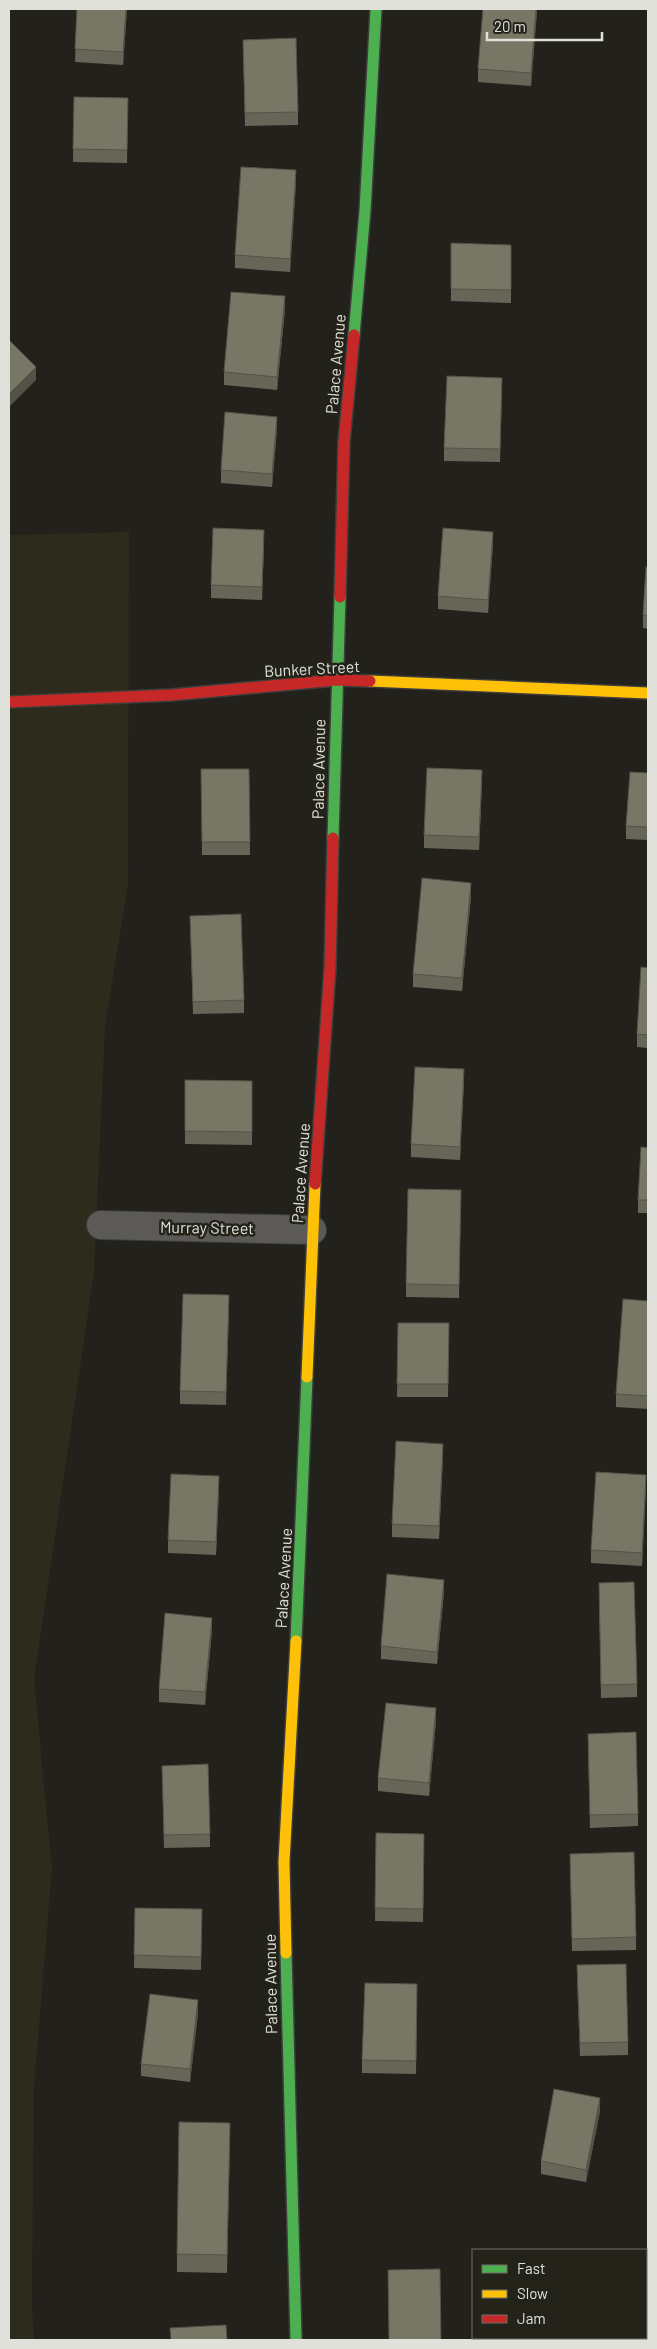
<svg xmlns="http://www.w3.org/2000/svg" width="657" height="2349" viewBox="0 0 657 2349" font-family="Barlow,sans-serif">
<rect width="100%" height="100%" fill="#22211c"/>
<path fill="#2c2b1c" d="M 129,532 L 128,885 L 105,1027 L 94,1273 L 34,1679 L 52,1869 L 34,2087 L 32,2301 L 34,2340 L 9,2340 L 9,535 Z"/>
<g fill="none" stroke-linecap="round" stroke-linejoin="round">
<defs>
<path id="street" d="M 101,1225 L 312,1230"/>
<path id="fast" d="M 354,335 L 365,211 L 376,9
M 333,838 L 340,597
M 296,1641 L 307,1377
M 286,1953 L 296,2340"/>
<path id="slow" d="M 370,681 L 648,693
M 307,1377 L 315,1184
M 286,1953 L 284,1862 L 296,1641"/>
<path id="jam" d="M 340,597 L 344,442 L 354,335
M 9,702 L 171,695 L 336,680 L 370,681
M 315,1184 L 330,968 L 333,838"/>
</defs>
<use href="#street" stroke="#3e3d39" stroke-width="30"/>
<use href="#fast" stroke="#3e3d39" stroke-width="14"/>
<use href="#slow" stroke="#3e3d39" stroke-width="14"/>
<use href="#jam" stroke="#3e3d39" stroke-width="14"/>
<use href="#street" stroke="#5b5a57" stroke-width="28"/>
<use href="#fast" stroke="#4caf50" stroke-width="11"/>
<use href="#slow" stroke="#ffc107" stroke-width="11"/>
<use href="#jam" stroke="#c62828" stroke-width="11"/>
</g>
<path fill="#676557" d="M 77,9 L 127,9 L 123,65 L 75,62 Z
M 537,9 L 531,86 L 478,82 L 478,69 Z
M 243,40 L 298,112 L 298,125 L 245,126 Z
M 74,97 L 128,98 L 127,163 L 73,162 Z
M 296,183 L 290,272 L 235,268 L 235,255 Z
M 511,245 L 511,303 L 451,301 L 451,289 Z
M 285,309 L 277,390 L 224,385 L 224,372 Z
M 502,390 L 500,462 L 444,461 L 444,448 Z
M 277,429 L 272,487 L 221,483 L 221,470 Z
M 264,543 L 262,600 L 211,598 L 211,585 Z
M 493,544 L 488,613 L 438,609 L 438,596 Z
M 648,567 L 648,629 L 643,628 L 643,615 Z
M 201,769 L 249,769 L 250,855 L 202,855 Z
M 648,773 L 648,840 L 626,839 L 626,826 Z
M 482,783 L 479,850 L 424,848 L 424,835 Z
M 471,896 L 462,991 L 413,987 L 413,974 Z
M 190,916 L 244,1000 L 244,1013 L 193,1014 Z
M 648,968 L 648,1048 L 637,1047 L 637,1034 Z
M 185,1080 L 252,1081 L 252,1145 L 185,1144 Z
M 464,1082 L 460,1160 L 411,1157 L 411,1144 Z
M 648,1148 L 648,1213 L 638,1213 L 638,1200 Z
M 461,1190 L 459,1298 L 406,1297 L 406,1284 Z
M 648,1301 L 648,1409 L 616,1407 L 616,1394 Z
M 229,1308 L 226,1405 L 180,1404 L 180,1391 Z
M 398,1323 L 449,1323 L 448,1397 L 397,1397 Z
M 443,1457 L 439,1539 L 392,1537 L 392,1524 Z
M 646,1488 L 642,1566 L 591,1563 L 591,1550 Z
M 219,1489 L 216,1555 L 168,1553 L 168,1540 Z
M 444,1592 L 437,1664 L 381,1659 L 381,1646 Z
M 599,1595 L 637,1684 L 637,1697 L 601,1698 Z
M 212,1630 L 205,1705 L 159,1702 L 159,1689 Z
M 436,1721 L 429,1796 L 378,1791 L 378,1778 Z
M 588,1746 L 638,1814 L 638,1826 L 590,1828 Z
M 162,1766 L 210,1834 L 210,1847 L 164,1848 Z
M 376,1833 L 424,1834 L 423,1922 L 375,1921 Z
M 570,1854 L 636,1937 L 636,1950 L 572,1951 Z
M 135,1908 L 202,1922 L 201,1970 L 134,1968 Z
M 577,1978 L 628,2042 L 628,2055 L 580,2056 Z
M 417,1997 L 416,2074 L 362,2073 L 362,2060 Z
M 198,2013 L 190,2082 L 141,2076 L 141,2064 Z
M 600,2111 L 586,2182 L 541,2174 L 541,2161 Z
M 230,2140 L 227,2273 L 177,2272 L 177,2254 Z"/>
<path fill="#545347" d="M 126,9 L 127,9 L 123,65 L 123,52 Z
M 536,9 L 537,9 L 537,13 L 531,86 L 531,73 Z
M 296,170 L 296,183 L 290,272 L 290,259 Z
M 285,296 L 285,309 L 277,390 L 277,377 Z
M 36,367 L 36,380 L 9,407 L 9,394 Z
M 277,417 L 277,429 L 272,487 L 272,474 Z
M 264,530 L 264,543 L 262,600 L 262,587 Z
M 493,532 L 493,544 L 488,613 L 488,600 Z
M 482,770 L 482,783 L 479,850 L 479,837 Z
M 471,883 L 471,896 L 462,991 L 462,978 Z
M 464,1069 L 464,1082 L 460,1160 L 460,1147 Z
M 443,1444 L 443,1457 L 439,1539 L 439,1526 Z
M 646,1475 L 646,1488 L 642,1566 L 642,1553 Z
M 219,1476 L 219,1489 L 216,1555 L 216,1542 Z
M 444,1580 L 444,1592 L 437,1664 L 437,1652 Z
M 212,1618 L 212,1630 L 205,1705 L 205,1692 Z
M 436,1708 L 436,1721 L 429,1796 L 429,1783 Z
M 198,2000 L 198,2013 L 190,2082 L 190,2069 Z
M 600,2098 L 600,2111 L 586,2182 L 586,2170 Z"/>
<path fill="#787665" stroke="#545347" d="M 77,9 L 126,9 L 123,52 L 75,49 Z
M 483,9 L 536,9 L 531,73 L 478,69 Z
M 296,38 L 298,112 L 245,113 L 243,40 Z
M 74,97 L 128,98 L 127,150 L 73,149 Z
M 241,167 L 296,170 L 290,259 L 235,255 Z
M 451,243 L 511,245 L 511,290 L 451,289 Z
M 231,292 L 285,296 L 277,377 L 224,372 Z
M 9,340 L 36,367 L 9,394 Z
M 447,376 L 502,378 L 500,449 L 444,448 Z
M 225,412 L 277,417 L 272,474 L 221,470 Z
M 213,528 L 264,530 L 262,587 L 211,585 Z
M 443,528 L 493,532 L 488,600 L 438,596 Z
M 646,567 L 648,567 L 648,616 L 643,615 Z
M 427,768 L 482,770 L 479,837 L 424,835 Z
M 201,769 L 249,769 L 250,842 L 202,842 Z
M 630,772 L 648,773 L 648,827 L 626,826 Z
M 422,878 L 471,883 L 462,978 L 413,974 Z
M 241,914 L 244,1000 L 193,1002 L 190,916 Z
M 641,967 L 648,968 L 648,1035 L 637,1034 Z
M 415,1067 L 464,1069 L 460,1147 L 411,1144 Z
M 185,1080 L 252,1081 L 252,1132 L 185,1131 Z
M 641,1147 L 648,1148 L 648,1200 L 638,1200 Z
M 408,1189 L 461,1190 L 459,1285 L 406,1284 Z
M 183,1294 L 229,1295 L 226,1392 L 180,1391 Z
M 623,1299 L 648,1301 L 648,1396 L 616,1394 Z
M 398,1323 L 449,1323 L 448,1384 L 397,1384 Z
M 396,1441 L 443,1444 L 439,1526 L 392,1524 Z
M 596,1472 L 646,1475 L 642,1553 L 591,1550 Z
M 171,1474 L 219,1476 L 216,1542 L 168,1540 Z
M 387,1574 L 444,1580 L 437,1652 L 381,1646 Z
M 634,1582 L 637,1684 L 601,1685 L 599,1583 Z
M 165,1613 L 212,1618 L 205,1692 L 159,1689 Z
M 386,1703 L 436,1708 L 429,1783 L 378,1778 Z
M 636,1732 L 638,1814 L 590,1815 L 588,1734 Z
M 208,1764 L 210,1834 L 164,1835 L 162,1766 Z
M 376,1833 L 424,1834 L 423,1909 L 375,1908 Z
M 634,1852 L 636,1937 L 572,1939 L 570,1854 Z
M 135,1908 L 202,1909 L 201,1957 L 134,1955 Z
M 626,1964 L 628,2042 L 580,2043 L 577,1965 Z
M 365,1983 L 417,1984 L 416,2061 L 362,2060 Z
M 150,1994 L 198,2000 L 190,2069 L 141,2064 Z
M 554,2089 L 600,2098 L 586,2170 L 541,2161 Z
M 179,2122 L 230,2123 L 227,2255 L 177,2254 Z
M 440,2269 L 441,2340 L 389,2340 L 388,2270 Z
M 226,2325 L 227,2340 L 171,2340 L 170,2328 Z
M 514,2338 L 598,2338 L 598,2340 L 514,2340 Z"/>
<g text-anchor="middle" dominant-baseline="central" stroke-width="5" stroke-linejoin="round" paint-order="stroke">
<g font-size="16" fill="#e1e1db" stroke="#24231a">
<text transform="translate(335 364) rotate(-85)">Palace Avenue</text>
<text transform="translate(312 668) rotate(-3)">Bunker Street</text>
<text transform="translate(318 769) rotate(-89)">Palace Avenue</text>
<text transform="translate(300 1173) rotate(-86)">Palace Avenue</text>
<text transform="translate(207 1227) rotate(1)">Murray Street</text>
<text transform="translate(283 1578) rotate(-87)">Palace Avenue</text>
<text transform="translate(270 1984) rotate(-91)">Palace Avenue</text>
</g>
</g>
<rect width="657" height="2349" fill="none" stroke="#e1e1db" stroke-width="20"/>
<rect x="472" y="2249" width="175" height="90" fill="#24231a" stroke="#706f67"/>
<rect x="482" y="2265" width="25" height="8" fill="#4caf50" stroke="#706f67"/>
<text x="517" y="2274" font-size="15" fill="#e1e1db">Fast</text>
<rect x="482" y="2290" width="25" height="8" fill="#ffc107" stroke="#706f67"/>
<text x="517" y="2299" font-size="15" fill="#e1e1db">Slow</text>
<rect x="482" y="2315" width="25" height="8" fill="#c62828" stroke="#706f67"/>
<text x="517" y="2324" font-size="15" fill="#e1e1db">Jam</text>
<path d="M487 32v8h115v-8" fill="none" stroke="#e1e1db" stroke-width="2.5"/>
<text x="494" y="32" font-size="15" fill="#e1e1db" stroke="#24231a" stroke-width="4" paint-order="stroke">20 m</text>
</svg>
